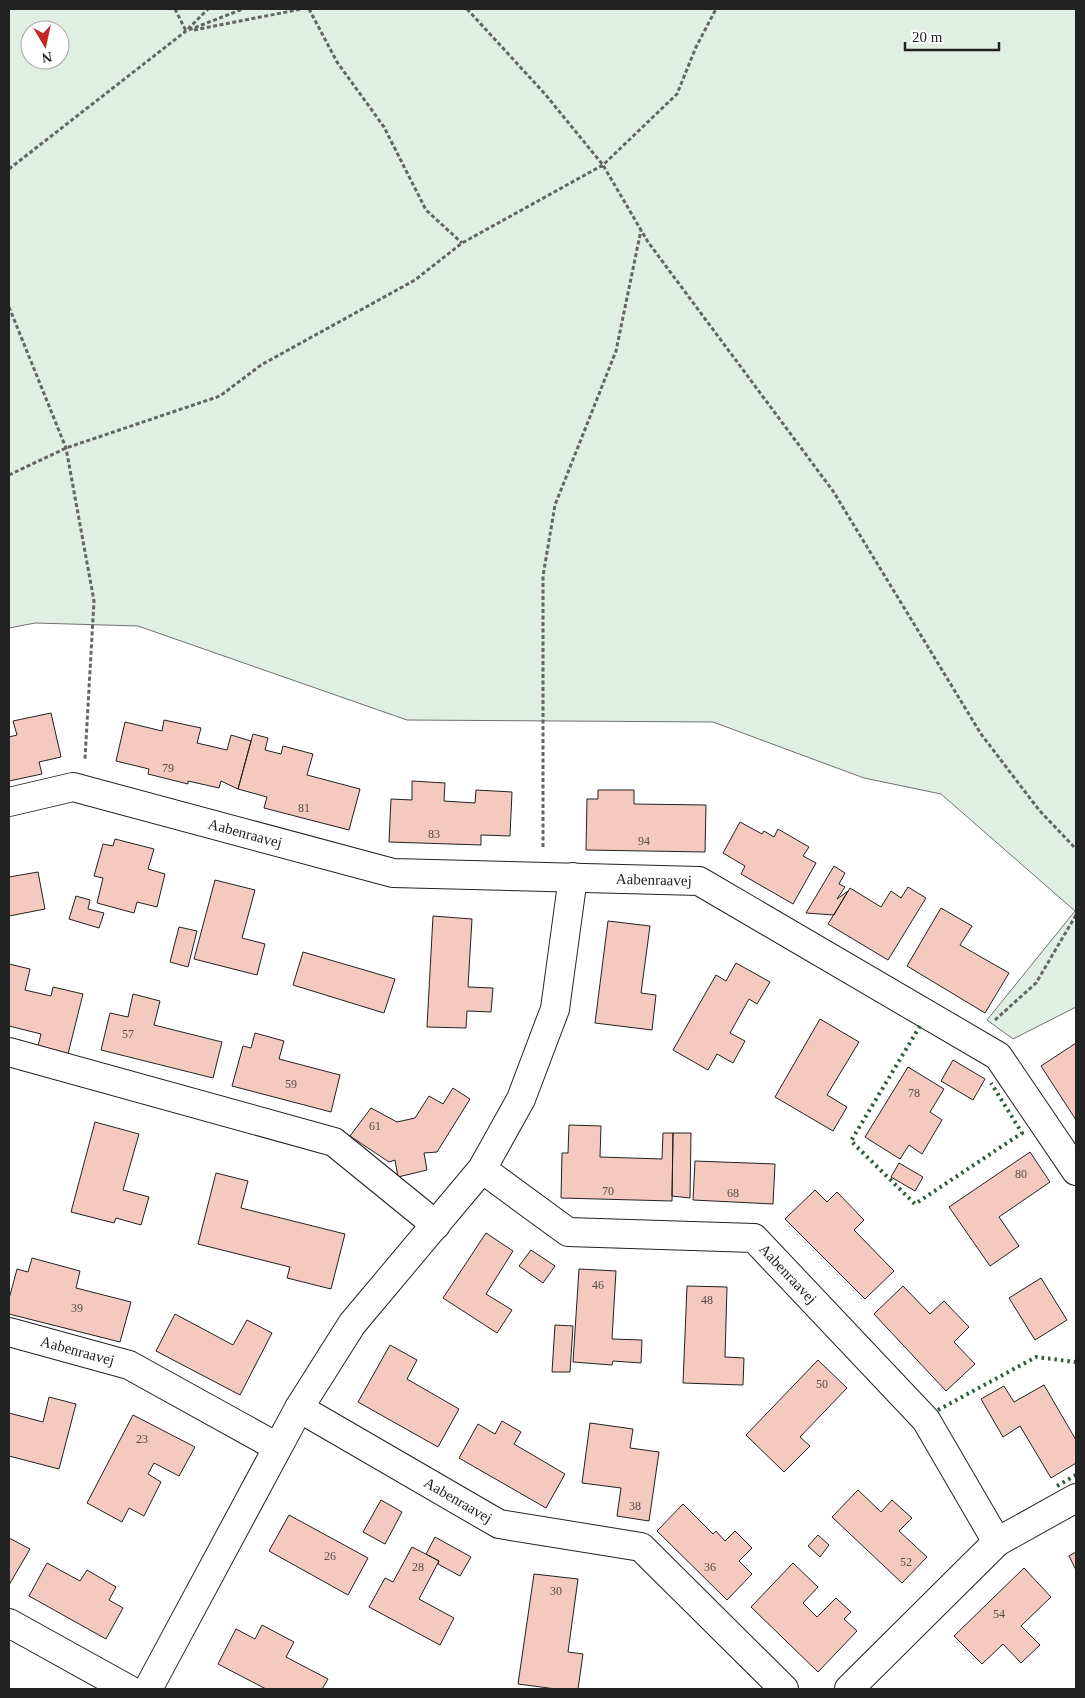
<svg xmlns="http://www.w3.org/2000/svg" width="1085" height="1698" viewBox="0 0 1085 1698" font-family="Georgia,serif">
<rect width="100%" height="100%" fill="#fff"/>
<path fill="#e0efe3" stroke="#6f6f6f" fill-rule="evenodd" d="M 9,9 L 1076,9 L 1076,1007 L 1013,1039 L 987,1020 L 1075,911 L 941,794 L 864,778 L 713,722 L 407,720 L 138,626 L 35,623 L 9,628 ZM 30,30 L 60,30 L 60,60 L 30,60 Z"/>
<path fill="#f3c9c0" stroke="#222" d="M 51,713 L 61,757 L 39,762 L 42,774 L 9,781 L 9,737 L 17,735 L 13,721 Z
M 164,720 L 201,728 L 197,743 L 227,750 L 231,735 L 251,741 L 238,789 L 221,781 L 219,788 L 188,781 L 188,784 L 148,774 L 149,769 L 116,761 L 125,722 L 162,731 Z
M 253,734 L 268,738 L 265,750 L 281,754 L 283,746 L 313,754 L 307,775 L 360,789 L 349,830 L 264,808 L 267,797 L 238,789 Z
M 412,781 L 445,783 L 444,801 L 475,803 L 476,790 L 512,792 L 510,836 L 481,835 L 481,845 L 389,842 L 391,799 L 412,800 Z
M 598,790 L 634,790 L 634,804 L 706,805 L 705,852 L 586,850 L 587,799 L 598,799 Z
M 740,822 L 762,834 L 764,831 L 774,837 L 778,829 L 809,847 L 803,856 L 816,863 L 793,904 L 741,874 L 745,866 L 723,853 Z
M 115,839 L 154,849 L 148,869 L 165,874 L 157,907 L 137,902 L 134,913 L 97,903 L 103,878 L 94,876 L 103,844 L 113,846 Z
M 834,866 L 845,873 L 839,884 L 845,887 L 837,899 L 848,891 L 834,915 L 806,913 Z
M 38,872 L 45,909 L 9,916 L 9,877 Z
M 215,880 L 255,890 L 242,938 L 265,944 L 257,975 L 194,959 Z
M 908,887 L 926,898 L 888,960 L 828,924 L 850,888 L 881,907 L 891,891 L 901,898 Z
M 76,896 L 90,900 L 88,909 L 104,913 L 99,928 L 69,919 Z
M 941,908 L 972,926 L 960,945 L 1009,973 L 985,1013 L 907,966 Z
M 433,916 L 472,919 L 468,987 L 493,988 L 491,1012 L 467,1011 L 466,1028 L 427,1027 Z
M 608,921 L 650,926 L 641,993 L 656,995 L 652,1030 L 595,1023 Z
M 179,927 L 197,931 L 188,967 L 170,962 Z
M 303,952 L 395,979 L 384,1013 L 293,985 Z
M 736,963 L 770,982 L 757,1004 L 749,999 L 730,1033 L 745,1041 L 733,1063 L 717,1054 L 708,1070 L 673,1050 L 716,975 L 726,981 Z
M 9,964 L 30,969 L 25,990 L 51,996 L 53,987 L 83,994 L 68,1054 L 38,1046 L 41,1034 L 9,1026 Z
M 133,994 L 160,1001 L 154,1025 L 222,1042 L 213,1078 L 101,1050 L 110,1013 L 128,1017 Z
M 820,1019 L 859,1042 L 827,1095 L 847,1107 L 833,1131 L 775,1097 Z
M 255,1033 L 284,1041 L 279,1059 L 340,1075 L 331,1112 L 232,1086 L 243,1046 L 251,1048 Z
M 1076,1043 L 1076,1120 L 1041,1066 Z
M 953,1060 L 985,1079 L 973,1100 L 941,1081 Z
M 908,1067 L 944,1089 L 930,1112 L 942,1120 L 922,1154 L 909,1145 L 900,1159 L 865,1137 Z
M 453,1088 L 470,1099 L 437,1152 L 424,1153 L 427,1170 L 398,1177 L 395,1160 L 389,1162 L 350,1136 L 371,1108 L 397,1122 L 415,1118 L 429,1096 L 443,1104 Z
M 95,1122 L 139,1134 L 123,1190 L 149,1197 L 141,1225 L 116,1218 L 114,1223 L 71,1212 Z
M 569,1125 L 601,1126 L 600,1157 L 662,1159 L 663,1133 L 673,1133 L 672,1201 L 561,1198 L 562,1153 L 568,1153 Z
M 673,1133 L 691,1133 L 690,1198 L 672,1196 Z
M 1030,1152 L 1050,1182 L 999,1217 L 1019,1246 L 990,1266 L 949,1207 Z
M 695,1161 L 775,1164 L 773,1204 L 693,1200 Z
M 899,1163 L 923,1177 L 915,1191 L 891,1177 Z
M 216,1173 L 248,1181 L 241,1208 L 345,1234 L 331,1289 L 287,1278 L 290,1267 L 198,1244 Z
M 815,1190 L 827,1202 L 837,1192 L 864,1220 L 854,1230 L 894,1271 L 865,1299 L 785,1219 Z
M 486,1233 L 513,1251 L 486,1294 L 512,1310 L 497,1333 L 443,1298 Z
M 531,1250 L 555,1266 L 543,1283 L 519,1266 Z
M 32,1258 L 80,1271 L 76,1288 L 131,1302 L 120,1342 L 9,1314 L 9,1299 L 17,1269 L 28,1272 Z
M 579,1269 L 616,1271 L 612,1339 L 642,1340 L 641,1363 L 613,1361 L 612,1365 L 573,1362 Z
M 1041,1278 L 1067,1320 L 1035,1340 L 1009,1298 Z
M 687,1286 L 727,1287 L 725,1357 L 744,1358 L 743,1385 L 683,1383 Z
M 903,1286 L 930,1314 L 944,1301 L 969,1327 L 954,1342 L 975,1364 L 946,1391 L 874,1314 Z
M 175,1314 L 233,1345 L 247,1320 L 272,1333 L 240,1395 L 156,1351 Z
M 555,1325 L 573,1326 L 570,1372 L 552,1372 Z
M 390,1345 L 417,1360 L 407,1379 L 459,1409 L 438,1447 L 358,1402 Z
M 818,1360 L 847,1388 L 800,1437 L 810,1446 L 784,1472 L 746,1435 Z
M 1044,1385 L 1076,1440 L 1076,1463 L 1051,1478 L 1020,1426 L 1003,1437 L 981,1399 L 1004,1386 L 1014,1402 Z
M 49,1397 L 76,1404 L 59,1469 L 9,1456 L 9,1413 L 43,1422 Z
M 133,1415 L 195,1447 L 179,1476 L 154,1463 L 148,1474 L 161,1482 L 144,1516 L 129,1508 L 122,1522 L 87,1503 Z
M 502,1421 L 521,1432 L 514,1444 L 565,1474 L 546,1508 L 459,1458 L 478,1424 L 495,1434 Z
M 590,1423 L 633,1429 L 630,1448 L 659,1452 L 649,1521 L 617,1516 L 621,1488 L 582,1483 Z
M 858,1490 L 881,1512 L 892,1500 L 912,1518 L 899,1531 L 927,1557 L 902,1583 L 832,1517 Z
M 381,1500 L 402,1512 L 385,1544 L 363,1532 Z
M 683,1504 L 713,1534 L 716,1531 L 725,1541 L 735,1531 L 752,1548 L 739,1561 L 752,1574 L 727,1600 L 657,1531 Z
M 289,1515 L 368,1558 L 348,1595 L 269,1551 Z
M 818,1535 L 829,1545 L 820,1557 L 808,1546 Z
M 435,1537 L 471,1557 L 460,1576 L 438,1564 L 439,1561 L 426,1554 Z
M 9,1538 L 30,1549 L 9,1585 Z
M 412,1547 L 439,1561 L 419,1599 L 454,1618 L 440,1645 L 369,1607 L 385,1578 L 393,1582 Z
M 1076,1552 L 1076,1570 L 1069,1556 Z
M 47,1563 L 80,1581 L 87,1570 L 116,1587 L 109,1600 L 123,1608 L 106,1639 L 29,1596 Z
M 793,1563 L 818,1587 L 803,1603 L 817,1617 L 836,1598 L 851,1612 L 844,1619 L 857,1631 L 818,1672 L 751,1607 Z
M 1024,1568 L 1051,1597 L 1021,1626 L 1040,1645 L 1021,1663 L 1003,1644 L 982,1664 L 954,1636 Z
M 534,1574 L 578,1579 L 568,1652 L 583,1654 L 578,1689 L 556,1689 L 518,1684 Z
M 262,1625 L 294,1642 L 286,1657 L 328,1679 L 322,1689 L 266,1689 L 218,1664 L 236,1629 L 255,1639 Z"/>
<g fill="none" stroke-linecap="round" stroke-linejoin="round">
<defs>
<g id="minor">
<path id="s1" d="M 9,802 L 73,787 L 393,873 L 699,881 L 998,1056 L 1076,1171"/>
<path d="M 9,1052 L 334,1142 L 436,1225"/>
<path id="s2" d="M 482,1169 L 568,1232 L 754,1238 L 926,1420 L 997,1542"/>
<path id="s3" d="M 9,1332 L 129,1365 L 277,1447"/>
<path id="s4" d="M 299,1408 L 499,1524 L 641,1547 L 784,1689"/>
<path d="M 9,1623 L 128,1689"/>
<path d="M 148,1689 L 299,1408 L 352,1324 L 482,1169 L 521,1099 L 555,1009 L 573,877"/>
<path d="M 849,1689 L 997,1542 L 1076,1498"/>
</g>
</defs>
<use href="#minor" stroke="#222" stroke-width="30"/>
<path stroke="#646464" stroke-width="3" stroke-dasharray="4 2.5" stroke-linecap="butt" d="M 175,9 L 186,31
M 309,9 L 337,62 L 384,127 L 426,210 L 462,243
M 467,9 L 545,94 L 603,165 L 648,242 L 833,491 L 981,734 L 1039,810 L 1076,849
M 188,29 L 208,9
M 194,30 L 302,9
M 9,169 L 186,31 L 243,9
M 9,307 L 66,448 L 94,601 L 85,759
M 9,475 L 66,448 L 220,396 L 261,365 L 415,280 L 462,243 L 603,165 L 677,94 L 696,47 L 716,9
M 543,847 L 543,576 L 555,505 L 616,351 L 641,230
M 995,1020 L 1036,983 L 1076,915"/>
<use href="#minor" stroke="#fff" stroke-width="28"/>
<path stroke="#2f5e38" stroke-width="4" stroke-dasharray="2.5 4" stroke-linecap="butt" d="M 920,1026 L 851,1141 L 915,1204 L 1022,1133 L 991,1083
M 938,1410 L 1036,1357 L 1076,1362
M 1057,1486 L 1076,1475"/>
</g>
<g text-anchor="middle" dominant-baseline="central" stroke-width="4" stroke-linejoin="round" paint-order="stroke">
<g font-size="12" fill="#564c4a">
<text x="168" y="768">79</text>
<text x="304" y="808">81</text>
<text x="434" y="834">83</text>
<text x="644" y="841">94</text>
<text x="128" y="1034">57</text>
<text x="291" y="1084">59</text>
<text x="914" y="1093">78</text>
<text x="375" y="1126">61</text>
<text x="1021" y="1174">80</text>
<text x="608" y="1191">70</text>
<text x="733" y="1193">68</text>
<text x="598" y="1285">46</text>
<text x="707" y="1300">48</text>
<text x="77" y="1308">39</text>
<text x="822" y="1384">50</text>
<text x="142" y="1439">23</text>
<text x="635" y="1506">38</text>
<text x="330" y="1556">26</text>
<text x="906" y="1562">52</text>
<text x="418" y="1567">28</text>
<text x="710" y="1567">36</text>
<text x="556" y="1591">30</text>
<text x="999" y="1614">54</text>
</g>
<g font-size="15" fill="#222" stroke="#fff">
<text stroke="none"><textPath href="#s1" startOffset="244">Aabenraavej</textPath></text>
<text stroke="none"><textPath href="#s1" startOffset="658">Aabenraavej</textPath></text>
<text stroke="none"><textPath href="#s2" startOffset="342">Aabenraavej</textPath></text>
<text stroke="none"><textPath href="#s3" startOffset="71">Aabenraavej</textPath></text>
<text stroke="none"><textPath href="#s4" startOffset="184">Aabenraavej</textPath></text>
</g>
</g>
<rect width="1085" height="1698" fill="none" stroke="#222222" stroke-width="20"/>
<g transform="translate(45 45) rotate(171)"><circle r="24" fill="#ffffff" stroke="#a7a7a7"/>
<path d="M0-4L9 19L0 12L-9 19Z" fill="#c62828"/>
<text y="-8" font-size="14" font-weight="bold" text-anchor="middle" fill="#222222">N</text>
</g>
<path d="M905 42v8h94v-8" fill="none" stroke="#222222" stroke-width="2.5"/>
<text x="912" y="42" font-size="15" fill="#222222" stroke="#ffffff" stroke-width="4" paint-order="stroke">20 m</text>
</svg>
